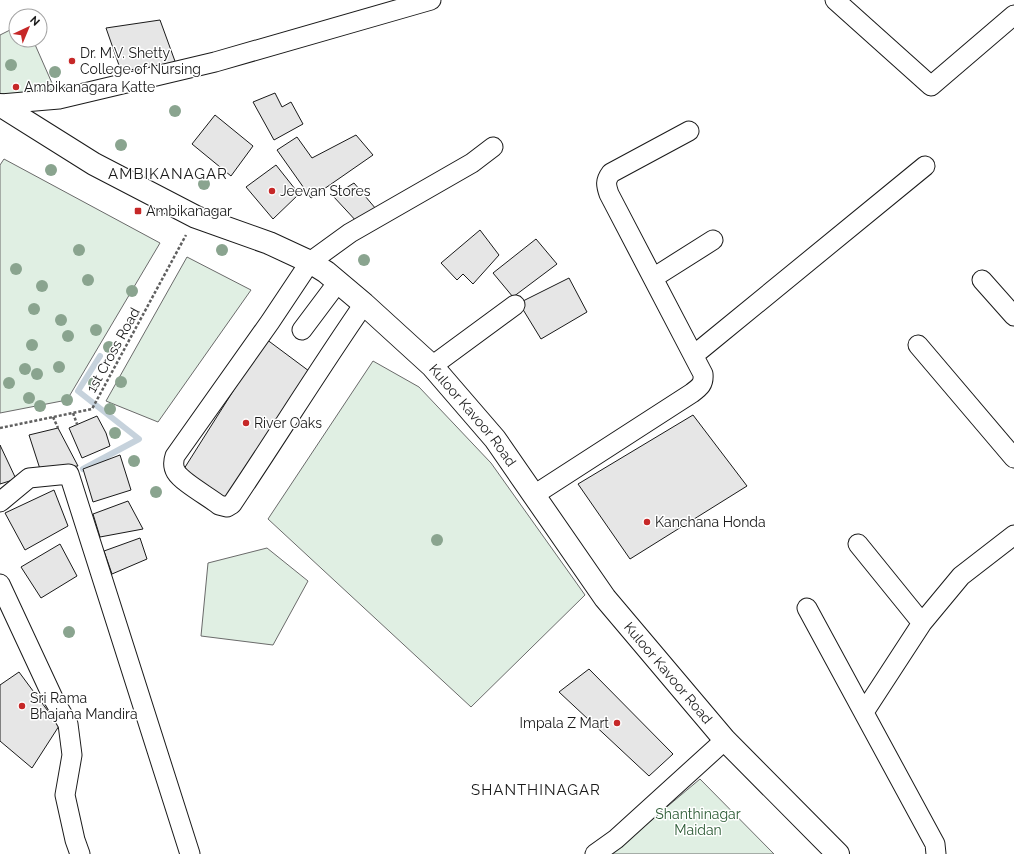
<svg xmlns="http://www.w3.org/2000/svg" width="1014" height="854" viewBox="0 0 1014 854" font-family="Raleway,sans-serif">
<rect width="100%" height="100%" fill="#fff"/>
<path fill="#e0efe3" stroke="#6a6a6a" d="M 16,27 L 16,40 L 33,40 L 59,99 L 0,94 L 0,35 Z
M 4,159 L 160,243 L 67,400 L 0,413 L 0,165 Z
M 187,257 L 251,290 L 158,422 L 106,401 Z
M 373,361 L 419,387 L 491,463 L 585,595 L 471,707 L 268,519 Z
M 267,548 L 308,581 L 273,645 L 201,636 L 208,563 Z
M 700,779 L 774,854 L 611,854 Z"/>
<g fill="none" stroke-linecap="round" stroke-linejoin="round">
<path stroke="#c6d2dc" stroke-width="6" d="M 83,469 L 139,439 L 78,391 L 100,356"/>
</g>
<path fill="#e6e6e6" stroke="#1a1a1a" d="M 160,20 L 176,64 L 121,71 L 106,28 Z
M 275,93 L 282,107 L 291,102 L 303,124 L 274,140 L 253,102 Z
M 215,115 L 253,146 L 231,176 L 192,144 Z
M 356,135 L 373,155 L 311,198 L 277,150 L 297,137 L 312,158 Z
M 276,165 L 299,194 L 273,219 L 246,187 Z
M 354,183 L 376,209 L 358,223 L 333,196 Z
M 480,230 L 499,255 L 473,284 L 463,274 L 457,280 L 441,263 Z
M 536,239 L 557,264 L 513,297 L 493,273 Z
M 569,278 L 587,312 L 541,339 L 519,303 Z
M 266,339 L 313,374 L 224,502 L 182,472 Z
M 693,415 L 747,486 L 630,559 L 578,484 Z
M 97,416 L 106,433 L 110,446 L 82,458 L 69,428 Z
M 58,428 L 78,466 L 40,469 L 29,435 Z
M 0,445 L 16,479 L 0,484 Z
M 120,455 L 131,490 L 93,502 L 83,469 Z
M 54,490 L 68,526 L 25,550 L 5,513 Z
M 128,501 L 143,529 L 100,537 L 93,514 Z
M 140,538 L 147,559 L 112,574 L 104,551 Z
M 60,544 L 77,576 L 41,598 L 21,567 Z
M 589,669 L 673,754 L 649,776 L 559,692 Z
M 19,672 L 59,726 L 32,768 L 0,741 L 0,685 Z"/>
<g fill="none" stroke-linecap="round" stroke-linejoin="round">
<defs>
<path id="minor" d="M 835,0 L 931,86 L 1014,15
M 0,104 L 59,99 L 215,62 L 431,0
M 653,278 L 713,240
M 982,280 L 1014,316
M 364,304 C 319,369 277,437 232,504 L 227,507 L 219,505 C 209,497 182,482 176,472 C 173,467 173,462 175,456 L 270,322 L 310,262 L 350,233 L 472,163 L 493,147
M 302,330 L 338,282
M 918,345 L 1014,458
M 694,355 L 925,166
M 432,366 L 515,305
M 534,495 L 692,393 C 700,387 704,384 703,374 L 609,194 C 606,185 605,181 611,173 L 689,131
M 0,502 L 29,478 L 69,474 L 190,854
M 858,544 L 922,623
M 0,584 L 54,700 L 68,724 L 72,755 L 65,795 L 75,840 L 80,854
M 807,608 L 935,844 L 936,854
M 864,712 L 922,623 L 961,576 L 1014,535
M 595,854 L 616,839 L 725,740"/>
<g id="secondary">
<path id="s1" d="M 0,105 L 94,164 L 196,217 L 269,243 L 310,262 L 326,272 L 364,304 L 432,366 L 495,439 L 605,598 L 725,740 L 838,854"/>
</g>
</defs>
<use href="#minor" stroke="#1a1a1a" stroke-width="21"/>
<use href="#secondary" stroke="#1a1a1a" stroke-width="24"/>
<path stroke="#5f5f5f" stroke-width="2.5" stroke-dasharray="3 2" stroke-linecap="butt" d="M 73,413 L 77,424
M 53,417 L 58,428
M 0,428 L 92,409 L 186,235"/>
<use href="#minor" stroke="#fff" stroke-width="19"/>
<use href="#secondary" stroke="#fff" stroke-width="22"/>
</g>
<g fill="#8aa48f">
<circle cx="11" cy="65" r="6"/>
<circle cx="55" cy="72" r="6"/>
<circle cx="175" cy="111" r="6"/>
<circle cx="121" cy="145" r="6"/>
<circle cx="51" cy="170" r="6"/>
<circle cx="204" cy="184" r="6"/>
<circle cx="79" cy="250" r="6"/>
<circle cx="222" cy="250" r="6"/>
<circle cx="364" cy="260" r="6"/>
<circle cx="16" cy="269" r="6"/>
<circle cx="88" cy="280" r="6"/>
<circle cx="42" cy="286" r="6"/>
<circle cx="132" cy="291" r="6"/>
<circle cx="34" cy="309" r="6"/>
<circle cx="61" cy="320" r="6"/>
<circle cx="96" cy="330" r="6"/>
<circle cx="68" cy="336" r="6"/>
<circle cx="32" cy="345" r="6"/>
<circle cx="109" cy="347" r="6"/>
<circle cx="59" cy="367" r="6"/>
<circle cx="25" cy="369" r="6"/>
<circle cx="37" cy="374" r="6"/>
<circle cx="121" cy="382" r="6"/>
<circle cx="9" cy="383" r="6"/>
<circle cx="94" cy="383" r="6"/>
<circle cx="29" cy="398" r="6"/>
<circle cx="67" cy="400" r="6"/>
<circle cx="40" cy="406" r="6"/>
<circle cx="110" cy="409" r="6"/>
<circle cx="115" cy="433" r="6"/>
<circle cx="134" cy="461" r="6"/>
<circle cx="156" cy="492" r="6"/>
<circle cx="437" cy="540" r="6"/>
<circle cx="69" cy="632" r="6"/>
</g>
<g fill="#c62828" stroke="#fff" stroke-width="1.5">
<circle cx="72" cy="61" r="4"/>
<circle cx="16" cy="87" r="4"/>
<circle cx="272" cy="191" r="4"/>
<rect x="134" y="207" width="8" height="8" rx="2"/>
<circle cx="246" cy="423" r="4"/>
<circle cx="647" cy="522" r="4"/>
<circle cx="22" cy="706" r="4"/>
<circle cx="617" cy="723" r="4"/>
</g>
<g text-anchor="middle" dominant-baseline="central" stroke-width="3" stroke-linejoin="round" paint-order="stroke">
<g font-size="14" fill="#1a1a1a" stroke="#fff" text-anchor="start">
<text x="80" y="53">Dr. M.V. Shetty<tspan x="80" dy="16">College of Nursing</tspan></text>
<text x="24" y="87">Ambikanagara Katte</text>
<text x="280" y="191">Jeevan Stores</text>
<text x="146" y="211">Ambikanagar</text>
<text x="254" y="423">River Oaks</text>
<text x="655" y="522">Kanchana Honda</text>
<text x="30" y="698">Sri Rama<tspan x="30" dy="16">Bhajana Mandira</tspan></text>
<text x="609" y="723" text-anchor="end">Impala Z Mart</text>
</g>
<g font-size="14" fill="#1a1a1a" stroke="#fff">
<text transform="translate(113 350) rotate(-61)">1st Cross Road</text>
<text stroke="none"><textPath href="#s1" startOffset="573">Kuloor Kavoor Road</textPath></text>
<text stroke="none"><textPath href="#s1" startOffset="897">Kuloor Kavoor Road</textPath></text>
</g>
<g font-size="14" fill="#2b5a34" stroke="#fff">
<text x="698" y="814">Shanthinagar<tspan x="698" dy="16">Maidan</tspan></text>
</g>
<g font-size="15" letter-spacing="1" fill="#1a1a1a" stroke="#fff">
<text x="168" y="174">AMBIKANAGAR</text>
<text x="536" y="790">SHANTHINAGAR</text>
</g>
</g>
<g transform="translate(28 28) rotate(44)"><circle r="19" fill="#ffffff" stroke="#a3a3a3"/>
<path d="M0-3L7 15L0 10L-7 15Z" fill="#c62828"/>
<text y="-6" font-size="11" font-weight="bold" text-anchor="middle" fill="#1a1a1a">N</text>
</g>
</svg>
